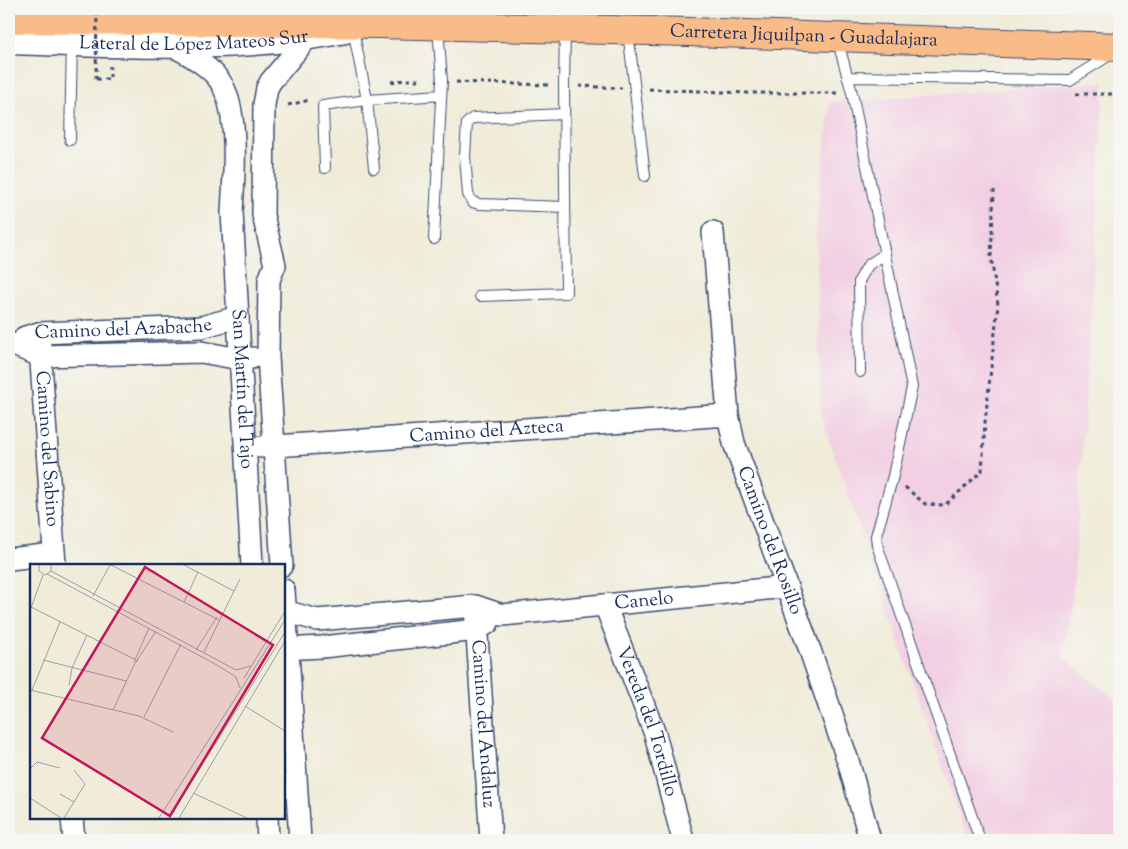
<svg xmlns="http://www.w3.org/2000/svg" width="1128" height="849" viewBox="0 0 1128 849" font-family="'Sorts Mill Goudy',serif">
<rect width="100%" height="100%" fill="#f6f6f2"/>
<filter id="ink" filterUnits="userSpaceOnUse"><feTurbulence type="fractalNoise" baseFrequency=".02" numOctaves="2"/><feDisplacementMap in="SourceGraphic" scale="10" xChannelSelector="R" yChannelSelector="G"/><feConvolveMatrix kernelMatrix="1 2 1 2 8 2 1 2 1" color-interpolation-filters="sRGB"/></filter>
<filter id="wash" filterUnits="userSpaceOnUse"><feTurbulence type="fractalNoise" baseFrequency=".0096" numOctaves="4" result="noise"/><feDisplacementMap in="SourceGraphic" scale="20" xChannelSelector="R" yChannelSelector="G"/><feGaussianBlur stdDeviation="1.12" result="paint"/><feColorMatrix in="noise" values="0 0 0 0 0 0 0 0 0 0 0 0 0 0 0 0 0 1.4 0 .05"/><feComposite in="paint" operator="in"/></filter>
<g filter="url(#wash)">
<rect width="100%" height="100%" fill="#f0ecd9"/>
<path fill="#f2cfe2" d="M 1104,82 L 1092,299 L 1073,595 L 1062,656 L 1119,702 L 1119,840 L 968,840 L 821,417 L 816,229 L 830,102 Z"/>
</g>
<g filter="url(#ink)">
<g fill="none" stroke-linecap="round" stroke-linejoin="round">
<defs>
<path id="service" d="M 353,29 L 367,100 L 374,168
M 628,31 L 645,176
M 837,38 L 852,93 L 912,387 L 893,476 L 876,536 L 877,545 L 980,840
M 847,77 L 1070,80 L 1113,53
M 564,114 L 473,118 L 467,123 L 465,156 L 468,194 L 472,202 L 479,204 L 565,207
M 70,140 L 72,43
M 325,168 L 323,106 L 367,100 L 441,95
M 434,239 L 442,81 L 438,27
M 480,296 L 566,293 L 564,86 L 565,30
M 860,372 L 859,281 L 868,265 L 885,254"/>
<g id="minor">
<path id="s1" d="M 168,44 C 186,52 214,68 223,86 C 239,118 234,177 232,212 L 252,565"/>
<path id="s2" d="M 713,232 L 728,415 L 734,443 L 810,650 L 849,764 L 870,840"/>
<path id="s3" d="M 39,333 L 55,565"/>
<path id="s4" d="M 25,337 L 39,333 L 201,327 L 238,317"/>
<path d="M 9,343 L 40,356 L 201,352 L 240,359 L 252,358"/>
<path id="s5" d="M 261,447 L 728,415"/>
<path d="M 9,559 L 54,554"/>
<path d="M 282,565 L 268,357 L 269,280 L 275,265 L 263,215 L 264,105 L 267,88 L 271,81 L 308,37"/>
<path d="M 284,590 L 300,840"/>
<path id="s6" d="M 605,605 L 655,734 L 683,840"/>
<path id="s7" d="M 475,606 L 491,840"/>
<path id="s8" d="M 284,611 L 317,620 L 475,606 L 502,615 L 786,587"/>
<path d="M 284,649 L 322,647 L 477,630 L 488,623"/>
<path d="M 72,818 L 74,840"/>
<path d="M 267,818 L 268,840"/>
</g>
<g id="tertiary">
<path id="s9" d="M 9,41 C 119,44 236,52 345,30"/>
</g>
<g id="trunk">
<path id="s10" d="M 9,19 L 378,24 L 689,32 L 1119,47"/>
</g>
</defs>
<use href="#service" stroke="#3b4b70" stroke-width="12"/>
<use href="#minor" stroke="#3b4b70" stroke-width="24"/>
<use href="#tertiary" stroke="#3b4b70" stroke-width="29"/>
<use href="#trunk" stroke="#3b4b70" stroke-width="30"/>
<path stroke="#3b4b70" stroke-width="3" stroke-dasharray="4 4" stroke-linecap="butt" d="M 96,79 L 110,79 L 110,66
M 391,82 L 405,80 L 420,80
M 456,82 L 550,85
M 579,86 L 622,88
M 649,89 L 748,93 L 837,93
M 1076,94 L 1119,94
M 288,105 L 310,100
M 905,487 L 925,504 L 945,505 L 982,471 L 985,422 L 998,305 L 991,256 L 994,190"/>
<use href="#service" stroke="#fff" stroke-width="10"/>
<use href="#minor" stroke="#fff" stroke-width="21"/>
<use href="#tertiary" stroke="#fff" stroke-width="26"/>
<use href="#trunk" stroke="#f9bc89" stroke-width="28"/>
<path stroke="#3b4b70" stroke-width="3" stroke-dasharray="4 4" stroke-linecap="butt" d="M 96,79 L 97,9"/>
</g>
</g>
<g text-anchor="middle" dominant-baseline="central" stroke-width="4" stroke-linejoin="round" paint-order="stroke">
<g font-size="19" fill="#1b2f5e" stroke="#f6f6f2">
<text stroke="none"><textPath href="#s10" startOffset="795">Carretera Jiquilpan - Guadalajara</textPath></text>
<text stroke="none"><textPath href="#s9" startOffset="185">Lateral de López Mateos Sur</textPath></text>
<text stroke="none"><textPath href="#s4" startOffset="99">Camino del Azabache</textPath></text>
<text stroke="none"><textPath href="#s1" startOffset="375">San Martín del Tajo</textPath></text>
<text stroke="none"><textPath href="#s5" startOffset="226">Camino del Azteca</textPath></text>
<text stroke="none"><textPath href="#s3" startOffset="116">Camino del Sabino</textPath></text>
<text stroke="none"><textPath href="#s2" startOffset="316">Camino del Rosillo</textPath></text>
<text stroke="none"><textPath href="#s8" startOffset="364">Canelo</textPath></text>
<text stroke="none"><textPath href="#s6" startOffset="124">Vereda del Tordillo</textPath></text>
<text stroke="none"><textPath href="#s7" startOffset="118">Camino del Andaluz</textPath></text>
</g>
</g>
<g transform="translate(30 564)">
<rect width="255" height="255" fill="#f0ecd9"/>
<path fill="none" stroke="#9ba0a8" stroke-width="1" d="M 9,1 L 9,7 L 15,11 L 21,7 L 21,1M 81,1 L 189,56M 154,1 L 204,27M 21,7 L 206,106 L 221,102M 17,10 L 187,101 L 206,113 L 210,124M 63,32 L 80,1M 154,38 L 168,8M 1,43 L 108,97M 1,44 L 13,11M 166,86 L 187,53M 174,88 L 210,15M 13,96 L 96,117M 104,98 L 119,64M 214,114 L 255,47M 39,121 L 42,104 L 57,71M 0,126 L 109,152 L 143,168M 2,126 L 30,58M 215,142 L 255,167M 83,146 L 104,101 L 126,67M 114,153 L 151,80M 0,205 L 7,198 L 30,204M 163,229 L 217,254M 30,230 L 44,238M 0,234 L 31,254M 34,254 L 55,220 L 44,206M 129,254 L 255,56M 139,254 L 255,68M 149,254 L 255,77"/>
<path fill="#c2185b" fill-opacity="0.15" stroke="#c2185b" stroke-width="2.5" d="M 115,3 L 243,81 L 140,252 L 12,174 Z"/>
<rect width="255" height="255" fill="none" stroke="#1b2f5e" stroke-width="2.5"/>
</g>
<rect width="1128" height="849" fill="none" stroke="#f6f6f2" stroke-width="30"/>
</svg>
